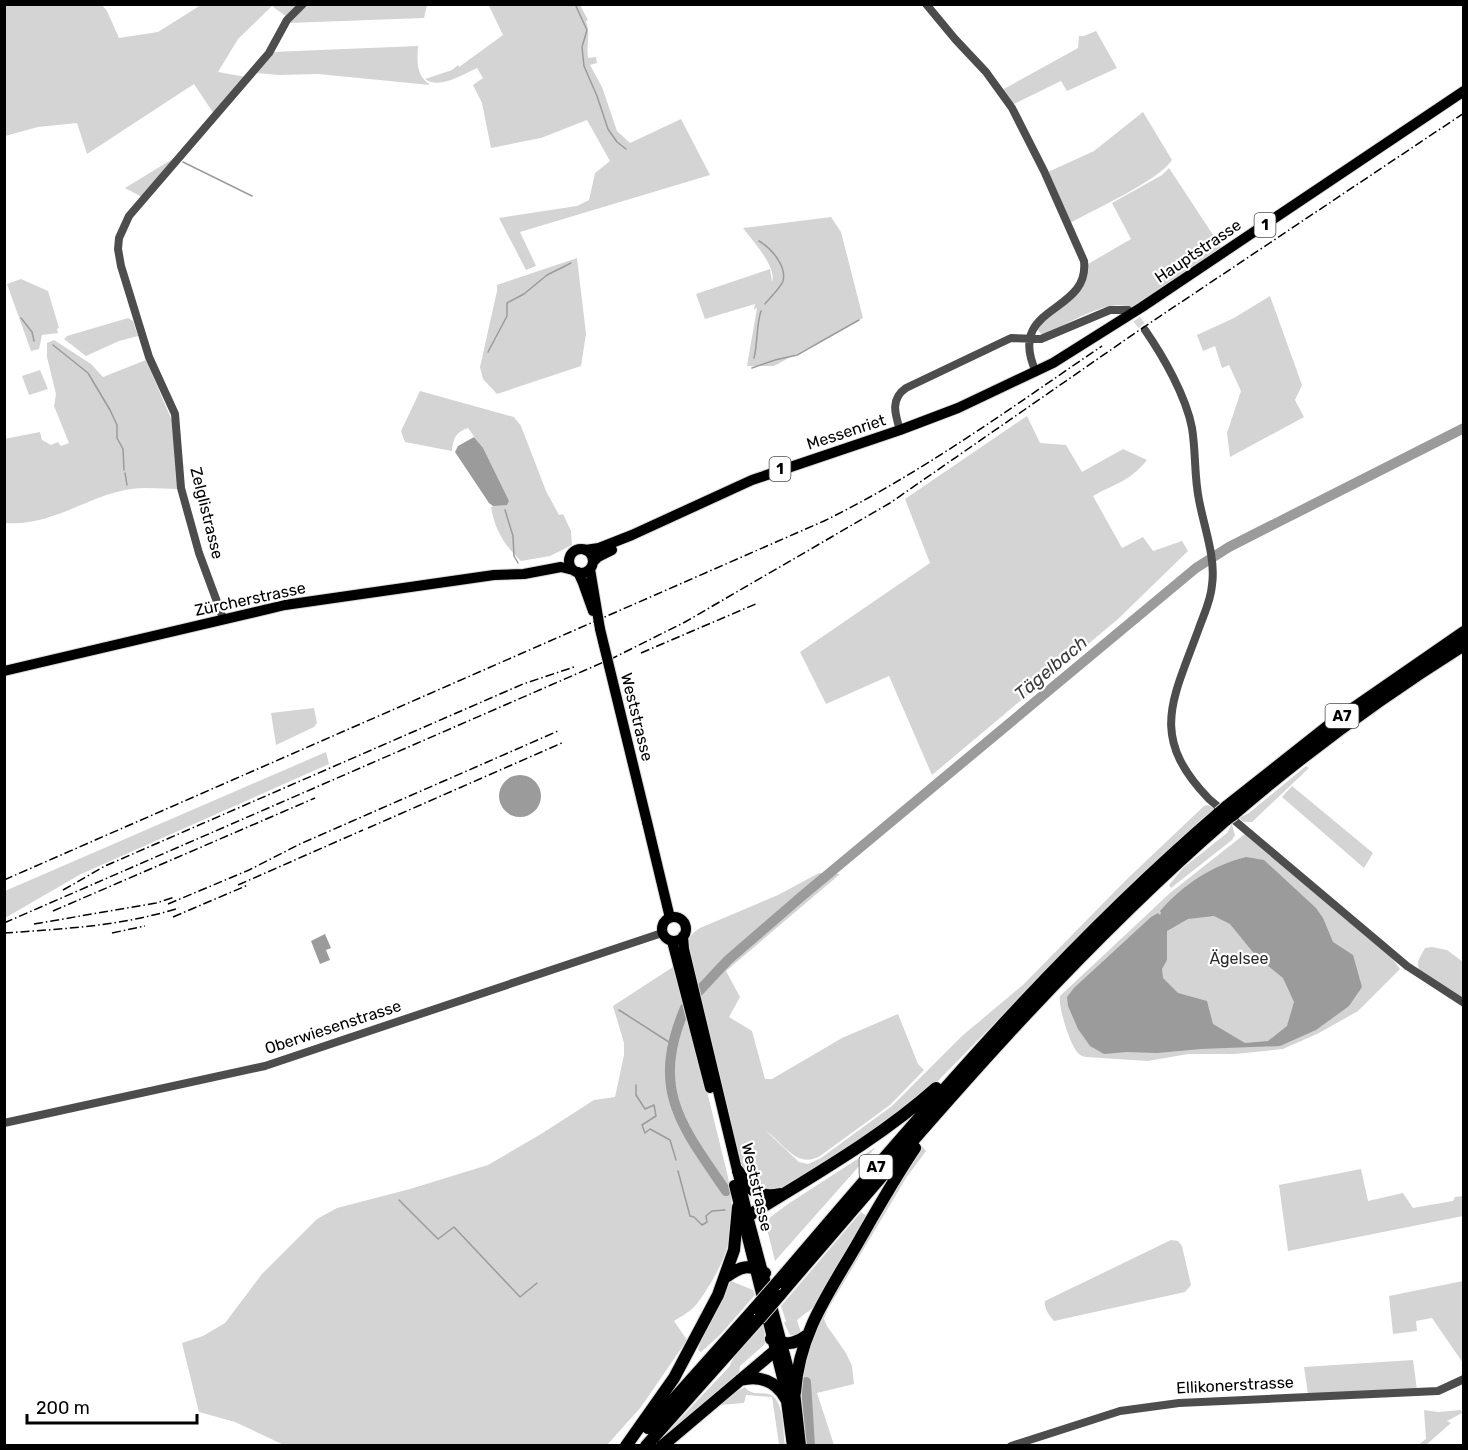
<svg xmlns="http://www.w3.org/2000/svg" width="1468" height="1450" viewBox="0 0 1468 1450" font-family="Rubik,sans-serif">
<rect width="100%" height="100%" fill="#fff"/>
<path fill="#d4d4d4" d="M 39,4 L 102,5 L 107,11 L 119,38 L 158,32 L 201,5 L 300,5 L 287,17 L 272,6 L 238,39 L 218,72 L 246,77 L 214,114 L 194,84 L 87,154 L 77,123 L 38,127 L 5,136 L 5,5 Z
M 502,4 L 580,5 L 588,20 L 586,21 C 591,36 586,43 588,58 L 596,57 L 597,63 L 590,65 L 602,87 L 617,131 L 630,143 L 681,119 L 710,175 L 520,232 L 536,266 L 526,270 L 499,218 L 577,206 L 589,200 L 595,173 L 610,161 L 587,120 L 541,138 L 491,148 L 482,103 L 473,85 L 483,78 L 477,68 C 463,74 440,90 425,79 L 452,70 L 458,65 L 459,67 L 503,35 L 489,6 Z
M 306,5 L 427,5 L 424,18 L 288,23 Z
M 1096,31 L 1117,68 L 1067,91 L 1061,81 L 1012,105 L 1002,90 L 1078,48 L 1079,36 L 1084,36 Z
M 418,46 C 417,62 416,75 430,85 L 318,74 L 279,75 L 256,73 L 272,52 Z
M 1143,112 L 1172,160 C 1158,181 1095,209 1070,223 L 1048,172 L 1094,151 Z
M 179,155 L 142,197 L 125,188 Z
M 1169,168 L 1221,247 L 1131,308 C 1111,296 1066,325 1045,334 L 1041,334 L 1038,330 L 1039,325 C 1060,308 1087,294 1088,264 L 1131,239 L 1112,203 L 1162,175 Z
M 831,217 L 841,232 L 863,318 L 774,366 L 747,366 L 757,308 L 754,310 L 755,304 L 705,319 L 696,294 L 770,269 L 772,282 C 777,267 752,240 743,228 Z
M 577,258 L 586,334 L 581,366 L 497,394 L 483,379 L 480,367 L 497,291 L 497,285 Z
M 21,279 L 48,291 L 59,328 L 57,329 L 58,333 L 42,335 L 39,349 L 31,351 L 7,284 Z
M 1270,296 L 1302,385 L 1295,400 L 1304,417 L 1230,457 L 1227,433 L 1241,391 L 1229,365 L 1222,368 L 1215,346 L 1203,351 L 1197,335 L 1234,318 Z
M 128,318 L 133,321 L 138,336 L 119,341 L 86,356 L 64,339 L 67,336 Z
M 54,340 L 91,364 L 103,377 L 146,360 L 173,423 L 178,489 C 163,489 146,487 131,489 C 88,495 52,527 5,523 L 4,439 L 40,432 L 42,440 L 51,445 L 58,442 L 61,446 L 69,443 L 54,406 L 56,394 L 47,357 L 47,343 Z
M 40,370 L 48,389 L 29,395 L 22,376 Z
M 420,391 L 514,417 L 521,426 L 546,491 L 559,515 L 563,514 L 571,531 L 572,545 L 550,556 L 521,561 C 504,545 495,530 491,507 L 507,502 L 506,496 L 483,449 L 468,428 C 456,432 453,438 452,451 L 405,442 L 401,431 Z
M 1027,416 L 1040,443 L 1066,445 L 1082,472 L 1123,449 L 1147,460 C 1129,482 1116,483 1093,496 L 1122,548 L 1143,537 L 1153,551 L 1182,541 L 1188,551 L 1118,619 L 932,775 L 889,676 L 826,704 L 800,652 L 930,563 L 905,499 Z
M 314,708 L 317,723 L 314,727 L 276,745 L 271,713 Z
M 326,752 L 329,764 L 81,874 L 5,918 L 5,891 Z
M 1306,766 L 1309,768 L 1252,822 L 1244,822 L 1239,818 L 1249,813 Z
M 1292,786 L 1373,853 L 1364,868 L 1282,797 Z
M 1208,805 L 1215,809 L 1132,883 L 929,1090 L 898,1115 L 782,1190 L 754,1189 L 742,1171 L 687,951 C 688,939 690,934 700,928 L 778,895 L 819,873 L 840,874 L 726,971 L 740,997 L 729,1017 L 752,1031 L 765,1079 L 772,1079 L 842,1038 L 898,1014 L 918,1064 L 924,1070 L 890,1105 L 820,1156 C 796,1169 785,1144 766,1131 L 799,1162 L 808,1164 L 821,1158 L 892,1106 L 962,1036 L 1024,984 L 1125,881 L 1204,806 Z
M 1232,824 L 1235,835 L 1232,840 L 1171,888 L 1169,885 L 1183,868 L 1227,833 Z
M 1246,833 L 1388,953 L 1400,969 L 1358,1011 L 1319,1033 L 1283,1049 L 1235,1054 L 1188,1054 L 1148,1061 L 1086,1057 C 1082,1056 1081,1056 1078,1053 C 1070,1045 1058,1007 1060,996 L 1170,893 Z
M 1432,947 L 1447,950 L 1463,962 L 1463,998 L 1421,972 C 1414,962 1421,957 1425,948 Z
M 676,965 L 728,1177 C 736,1218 733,1245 712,1281 C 706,1290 701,1300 693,1308 C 688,1313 680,1317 674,1321 L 687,1340 L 641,1407 L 607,1445 L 284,1445 L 235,1422 L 199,1412 L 182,1343 L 203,1336 L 225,1323 L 262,1274 L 317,1219 L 337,1208 L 410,1189 L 488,1165 L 541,1134 L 594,1100 L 615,1097 L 624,1055 L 624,1043 L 613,1006 Z
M 921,1145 L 926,1151 L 906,1178 L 828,1309 L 824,1319 L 827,1326 L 846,1353 L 852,1366 L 854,1384 L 817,1393 L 834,1445 L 806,1445 L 801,1402 L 802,1362 L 816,1322 L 904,1171 Z
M 876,1147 L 775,1261 L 765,1221 L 788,1204 Z
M 1361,1169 L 1368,1201 L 1403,1193 L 1413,1208 L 1453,1201 L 1455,1197 L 1463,1196 L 1463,1216 L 1288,1251 L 1279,1185 Z
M 861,1212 L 868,1217 L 838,1264 L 815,1306 L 797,1320 L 801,1333 L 798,1336 L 790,1335 L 784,1323 L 786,1321 L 781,1306 Z
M 1171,1240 L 1178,1241 L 1182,1246 L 1191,1285 L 1185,1292 L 1054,1321 C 1049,1315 1044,1309 1045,1301 Z
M 731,1281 L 753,1290 L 755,1295 L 720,1335 L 701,1352 L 698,1350 L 703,1334 Z
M 1463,1281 L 1463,1363 L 1432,1318 L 1416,1321 L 1417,1331 L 1393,1334 L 1389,1296 Z
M 763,1325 L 766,1341 L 764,1345 L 740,1366 L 739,1374 L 660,1440 L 729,1367 L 734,1357 Z
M 1413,1360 L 1417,1390 L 1308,1394 L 1304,1367 Z
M 745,1387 C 752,1398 767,1389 775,1398 C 784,1409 783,1432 785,1445 L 779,1444 L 772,1397 L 746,1395 L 744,1403 L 720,1405 L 731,1395 Z
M 1424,1410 L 1438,1412 L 1461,1410 L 1462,1413 L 1447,1421 L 1451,1423 L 1426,1445 L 1418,1445 L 1426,1439 Z"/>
<path fill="#9b9b9b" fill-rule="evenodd" d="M 474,437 L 483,448 L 509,501 L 507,505 L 493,506 L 489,503 L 455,452 L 458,446 Z
M499 796a21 21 0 1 1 42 0a21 21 0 1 1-42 0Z
M 1246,857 L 1264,860 L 1316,908 L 1323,918 L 1333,942 L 1353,955 L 1362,987 L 1349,1006 L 1316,1030 L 1280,1046 L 1201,1049 L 1157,1053 L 1127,1052 L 1104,1054 L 1090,1046 L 1078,1029 L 1068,1006 L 1067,997 L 1074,988 L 1151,917 L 1158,913 L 1160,915 L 1161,913 L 1160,911 C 1184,884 1211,866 1246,857 ZM 1214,916 L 1230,924 L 1256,956 L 1283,978 L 1294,1002 L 1287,1026 L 1268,1041 L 1245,1043 L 1213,1024 L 1207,1001 L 1178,993 L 1163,978 L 1162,969 L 1167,960 L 1167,931 L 1188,919 Z
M 325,934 L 331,948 L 326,950 L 330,960 L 320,964 L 311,941 Z"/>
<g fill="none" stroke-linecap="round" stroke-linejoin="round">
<path stroke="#9b9b9b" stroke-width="1.5" d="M 575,4 L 587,30 L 582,47 L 584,66 L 597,96 L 608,129 L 617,142 L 626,149
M 183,162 L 252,196
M 759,241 C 771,248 787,266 783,281 C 781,287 769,299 765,304
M 21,318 L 32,332 L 34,341
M 53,345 L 88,373 L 110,410 L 117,425 L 117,438 L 123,449 L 124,470
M 488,352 L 507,316 L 507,303 L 524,294 L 547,275 L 571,263
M 754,358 C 758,342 756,326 761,311
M 752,368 L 775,360 L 797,355 L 859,320
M 125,473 L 127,485
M 505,510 L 513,536 L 514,556 L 518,563
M 619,1010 L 672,1044
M 636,1085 L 636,1095 L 645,1109 L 654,1105 L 656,1116 L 642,1125 L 645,1133 L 650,1129 L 670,1140 L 676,1160
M 678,1171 L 690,1216 L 694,1217 L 702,1225 L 707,1222 L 706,1216 L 712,1211 L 725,1210
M 399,1200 L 438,1239 L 454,1227 L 520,1297 L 537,1283"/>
<path stroke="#9b9b9b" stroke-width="10" d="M 699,991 L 728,960 L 802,896 L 1196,568 L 1229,547 L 1464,428
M 685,1008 C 650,1090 681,1125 726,1191
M 806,1382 L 810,1446"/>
<path stroke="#d9d9d9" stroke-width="8" stroke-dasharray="8 4" stroke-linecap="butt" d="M 1128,311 L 1135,317 L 1145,330"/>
<defs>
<path id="major" d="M569 561a12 12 0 1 1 24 0a12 12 0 1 1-24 0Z
M 585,550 L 599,548 L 632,535 L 752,480 L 900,430 L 958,408 L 1053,363 L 1142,307 L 1464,91
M 593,562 L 598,557 L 612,550
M 590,569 L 600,629
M 578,572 L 583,583 L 593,611
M 4,671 L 285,605 L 494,575 L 524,574 L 561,567 L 573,570
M 647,822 L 670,918
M662 929a12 12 0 1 1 24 0a12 12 0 1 1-24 0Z
M 683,936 L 684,949 L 748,1216 L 795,1392 L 801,1446
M 672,941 L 710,1088
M 734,1185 L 784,1386 L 792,1446"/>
<path id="highway" d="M 1226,807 L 1331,724 L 1464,632
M 1234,814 C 1306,752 1383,696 1464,645
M 738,1171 C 748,1189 758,1199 780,1194
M 742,1225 L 748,1216 C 812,1176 880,1138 936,1088
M 726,1277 C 741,1266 748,1264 765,1273
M 776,1284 C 916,1120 1055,954 1219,813
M 779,1296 C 921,1130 1061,963 1227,819
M 771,1339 C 786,1345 793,1345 806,1336
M 740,1380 C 760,1375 776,1381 786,1399
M 795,1392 C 799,1334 828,1294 856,1246 C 875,1213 894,1179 915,1148
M 648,1428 L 755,1308
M 626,1446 L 674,1378 L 718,1295 L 734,1250 L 738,1207
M 646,1446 L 759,1319
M 662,1446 L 783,1344"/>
</defs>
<use href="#major" stroke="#dbdbdb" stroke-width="12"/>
<use href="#highway" stroke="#dbdbdb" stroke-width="14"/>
<path stroke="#4d4d4d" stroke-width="8" d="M 926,4 L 955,39 L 986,72 L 1012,108 L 1044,171 L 1084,261 C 1090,315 1005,304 1036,372
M 1145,330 C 1163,356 1186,396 1192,428 C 1196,452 1194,476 1199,500 C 1204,527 1216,558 1212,585 C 1211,600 1204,614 1199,628 C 1173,700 1148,736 1209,799 L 1407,966 L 1464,1003
M 900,430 C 895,414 890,399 906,388 L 1011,338 L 1041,339 L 1110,310 L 1128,310
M 223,618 L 199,553 L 181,488 L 175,414 L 149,357 L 121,266 L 118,249 L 119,238 L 129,216 L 269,53 L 287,20 L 303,4
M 4,1123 L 265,1066 L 662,933
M 1011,1446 L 1120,1411 L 1179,1403 L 1438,1391 L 1464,1379"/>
<use href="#major" stroke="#000" stroke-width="10"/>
<use href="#highway" stroke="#000" stroke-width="12"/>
<path stroke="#000" stroke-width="1.5" stroke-dasharray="9 3 1.5 3" stroke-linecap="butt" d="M 641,653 L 758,603
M 368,828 L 564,742
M 4,880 L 824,521 C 922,473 1012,407 1102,346
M 238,885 L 363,830
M 63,890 L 105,866 L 523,684 L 574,667
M 168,904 L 249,870 L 300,844 L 558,731
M 53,911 L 315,798
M 173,917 L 248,885
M 4,923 L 613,658 L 685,622 L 890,503 L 1138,331 L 1464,113
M 34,924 L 156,903 L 175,897
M 4,933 C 63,929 122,926 179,908
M 112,933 L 145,926"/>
<defs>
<path id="major-bridge" d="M 600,629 L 647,822"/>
<path id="highway-bridge" d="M 1219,813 L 1226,807
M 1227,819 L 1234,814
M 755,1308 L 776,1284
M 759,1319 L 779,1296"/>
</defs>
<use href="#major-bridge" stroke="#dbdbdb" stroke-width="12" stroke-linecap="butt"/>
<use href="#highway-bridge" stroke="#dbdbdb" stroke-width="14" stroke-linecap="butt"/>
<use href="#major-bridge" stroke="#000" stroke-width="10"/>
<use href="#highway-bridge" stroke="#000" stroke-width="12"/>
</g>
<g text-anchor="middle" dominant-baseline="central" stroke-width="4.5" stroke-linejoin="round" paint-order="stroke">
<g fill="#fff" stroke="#4c4c4c" stroke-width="1.5">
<rect x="1254.5" y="213" width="21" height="24" rx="4.5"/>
<rect x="769.5" y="457" width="21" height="24" rx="4.5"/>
<rect x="1325.5" y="704" width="33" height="24" rx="4.5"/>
<rect x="859.5" y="1155" width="33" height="24" rx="4.5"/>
</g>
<g font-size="15" font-weight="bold" fill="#000">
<text x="1265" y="225">1</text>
<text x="780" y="469">1</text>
<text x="1342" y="716">A7</text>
<text x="876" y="1167">A7</text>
</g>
<g font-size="16" fill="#000" stroke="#fff">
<text transform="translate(1198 251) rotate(-34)">Hauptstrasse</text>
<text transform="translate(846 432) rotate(-18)">Messenriet</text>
<text transform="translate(207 513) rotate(76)">Zelglistrasse</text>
<text transform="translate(250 599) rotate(-12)">Zürcherstrasse</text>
<text transform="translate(637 717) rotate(76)">Weststrasse</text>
<text transform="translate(333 1027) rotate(-18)">Oberwiesenstrasse</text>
<text transform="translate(757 1187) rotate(77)">Weststrasse</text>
<text transform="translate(1235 1385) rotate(-3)">Ellikonerstrasse</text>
</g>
<g font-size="16" fill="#2b2b2b" stroke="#fff">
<text x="1239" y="958">Ägelsee</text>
</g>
<g font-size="18" font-style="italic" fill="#3c3c3c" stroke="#fff">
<text transform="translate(1051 668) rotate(-40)">Tägelbach</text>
</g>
</g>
<rect width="1468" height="1450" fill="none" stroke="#000000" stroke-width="12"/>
<path d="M27 1414v9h170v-9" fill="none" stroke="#000000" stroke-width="3"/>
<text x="36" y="1414" font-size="18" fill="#000000" stroke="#ffffff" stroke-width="4.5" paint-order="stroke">200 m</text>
</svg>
